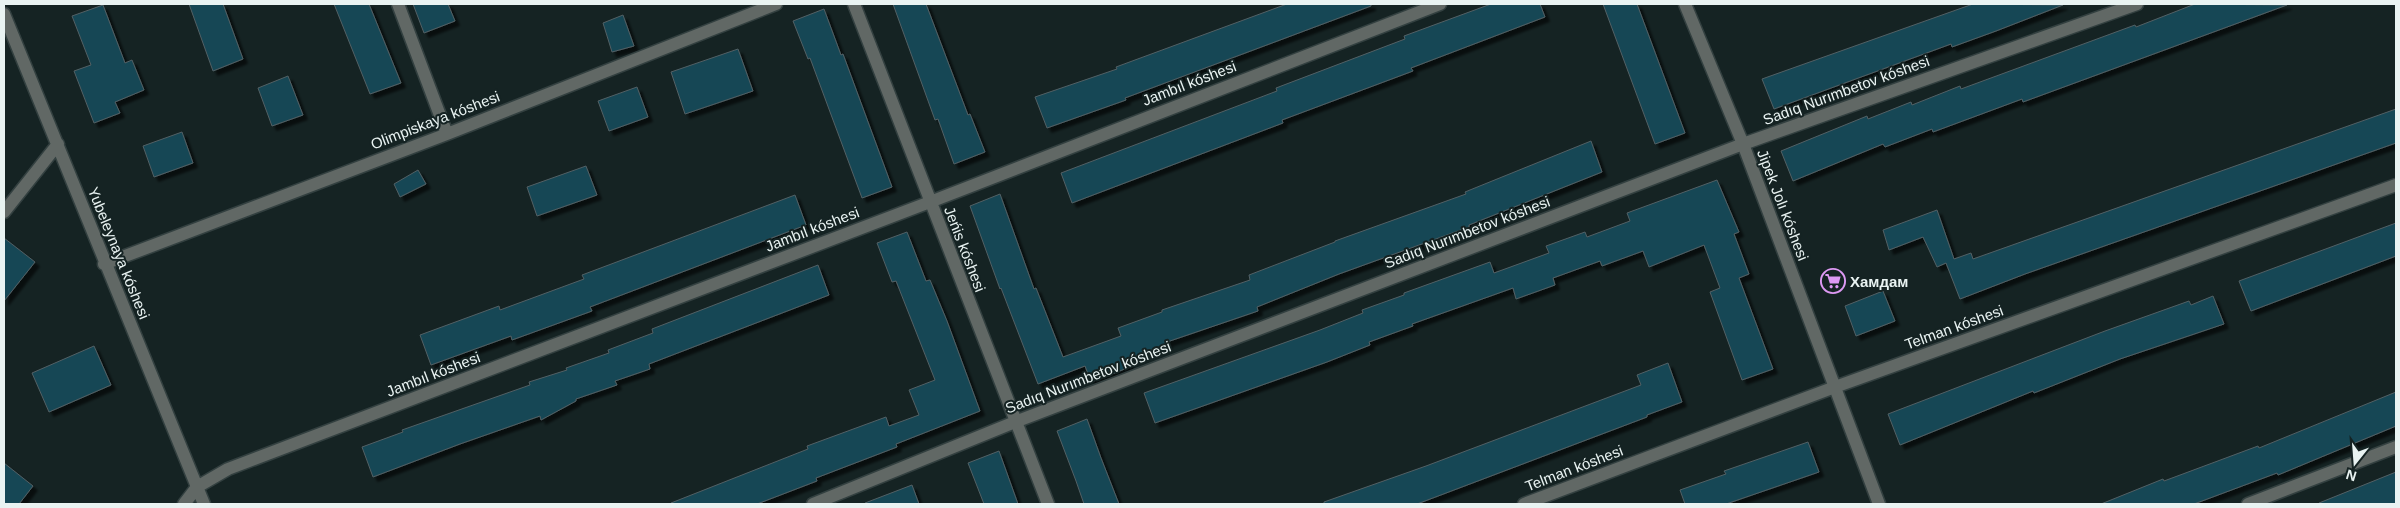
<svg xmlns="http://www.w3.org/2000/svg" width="2400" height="508" viewBox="0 0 2400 508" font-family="Helvetica,sans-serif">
<defs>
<filter id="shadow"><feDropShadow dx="4.5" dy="4.5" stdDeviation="1" flood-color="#0009"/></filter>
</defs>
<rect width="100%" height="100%" fill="#152323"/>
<path fill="#174754" stroke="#526065" filter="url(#shadow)" d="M 189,4 L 223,4 L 243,59 L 213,71 Z
M 334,4 L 369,4 L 401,83 L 370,94 Z
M 413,4 L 448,4 L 455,21 L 424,33 Z
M 893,4 L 926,4 L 968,115 L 970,114 L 985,152 L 954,164 L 938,119 L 935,120 Z
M 1287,4 L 1371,4 L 1371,6 L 1125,98 L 1126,100 L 1047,128 L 1035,97 L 1117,69 L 1116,67 Z
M 1491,4 L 1540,4 L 1545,17 L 1411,68 L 1413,71 L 1282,120 L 1283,123 L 1072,203 L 1061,173 L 1277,91 L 1276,88 L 1405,39 L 1404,36 Z
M 1603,4 L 1637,4 L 1685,133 L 1655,144 Z
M 1973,4 L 2063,5 L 1996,31 L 1952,47 L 1951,44 L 1774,109 L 1762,79 Z
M 2195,4 L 2287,5 L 2023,102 L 2022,99 L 1933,132 L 1932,129 L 1885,147 L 1883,144 L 1793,181 L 1781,151 L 1867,116 L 1868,119 L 1911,102 L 1912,105 L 1960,86 L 1961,89 L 2135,25 L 2136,27 Z
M 103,5 L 125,63 L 132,60 L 144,90 L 115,102 L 120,113 L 94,123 L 74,71 L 91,65 L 72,16 Z
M 824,9 L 841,55 L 843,54 L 892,187 L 862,198 L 810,58 L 808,59 L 793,21 Z
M 623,15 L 634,46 L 612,52 L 603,23 Z
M 738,49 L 753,91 L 685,114 L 671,72 Z
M 288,76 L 303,115 L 272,126 L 258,88 Z
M 637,87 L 648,117 L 609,131 L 598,101 Z
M 2396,109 L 2396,143 L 2025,274 L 1960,299 L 1946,263 L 1937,267 L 1923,237 L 1889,250 L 1883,230 L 1937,210 L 1954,259 L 1971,253 L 1973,259 Z
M 182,132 L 193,163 L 154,177 L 143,146 Z
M 1591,141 L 1602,172 L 1469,225 L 1469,227 L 1339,274 L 1257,307 L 1258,311 L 1167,342 L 1168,344 L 1127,359 L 1130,367 L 1091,382 L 1085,366 L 1038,384 L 1001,288 L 1000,289 L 970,206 L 1000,194 L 1034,289 L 1036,288 L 1063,357 L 1121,336 L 1118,328 L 1162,312 L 1162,310 L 1250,280 L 1249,275 L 1335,242 L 1335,241 L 1466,194 L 1465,192 Z
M 586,166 L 597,195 L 537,216 L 527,187 Z
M 418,170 L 426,184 L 400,197 L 394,184 Z
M 1717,180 L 1739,232 L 1734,234 L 1749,274 L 1739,278 L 1773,369 L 1742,380 L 1710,292 L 1720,288 L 1704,245 L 1649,267 L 1643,251 L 1602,266 L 1600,261 L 1553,278 L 1555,285 L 1516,299 L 1513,288 L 1412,324 L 1413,326 L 1369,342 L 1370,345 L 1327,362 L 1155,423 L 1144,393 L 1320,330 L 1363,313 L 1362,310 L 1404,295 L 1404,293 L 1490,262 L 1494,273 L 1549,253 L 1546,246 L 1585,232 L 1587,237 L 1630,221 L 1627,213 Z
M 795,195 L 806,225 L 590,307 L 592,311 L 512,340 L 511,336 L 431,365 L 420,335 L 499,306 L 500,310 L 584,279 L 582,275 Z
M 2396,223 L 2396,256 L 2251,311 L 2239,281 Z
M 907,232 L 926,281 L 930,280 L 947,321 L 980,411 L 896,444 L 897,447 L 816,478 L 817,481 L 757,504 L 671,504 L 671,503 L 808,449 L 807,446 L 886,417 L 889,426 L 919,415 L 909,390 L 935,380 L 896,281 L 892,282 L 877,243 Z
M 4,238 L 35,262 L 4,301 Z
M 818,265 L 829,295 L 649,364 L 650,369 L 615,381 L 617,385 L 576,399 L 576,401 L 541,420 L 540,416 L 460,444 L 373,477 L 362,447 L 403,432 L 402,430 L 530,385 L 529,382 L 567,370 L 566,368 L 609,353 L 608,350 L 653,333 L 652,329 Z
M 1883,291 L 1895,321 L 1856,336 L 1845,306 Z
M 2213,296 L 2224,324 L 2120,359 L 2034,393 L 2033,391 L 1900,445 L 1888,414 L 2105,331 L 2189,301 L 2191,305 Z
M 94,346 L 111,385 L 49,412 L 32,373 Z
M 1668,363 L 1682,402 L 1647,415 L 1647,417 L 1417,504 L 1324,504 L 1324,502 L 1426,466 L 1641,385 L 1637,375 Z
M 2396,392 L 2396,426 L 2278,475 L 2277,473 L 2194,504 L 2101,504 L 2163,479 L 2164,481 L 2258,446 L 2259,448 Z
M 1087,419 L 1101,458 L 1119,504 L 1084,504 L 1076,481 L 1057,431 Z
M 1808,442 L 1819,472 L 1726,504 L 1685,504 L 1680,490 L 1726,474 L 1724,471 Z
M 999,451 L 1013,490 L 1018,504 L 984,504 L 968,463 Z
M 4,463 L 33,486 L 19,504 L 4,504 Z
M 2396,472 L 2396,504 L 2319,504 L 2319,503 Z
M 912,485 L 919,504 L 865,504 L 865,503 Z"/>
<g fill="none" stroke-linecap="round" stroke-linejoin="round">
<defs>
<path id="minor" d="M 398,4 L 447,134
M 854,4 L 1048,504
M 1685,4 L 1743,144 L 1879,504
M 4,14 L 204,504
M 4,212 L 58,144
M 104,264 L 447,134 L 776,4
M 184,504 L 197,487 L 228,469 L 930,202 L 1440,4
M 813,504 L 1015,422 L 1743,144 L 2137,4
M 1524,504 L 1835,387 L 2396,185
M 2248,504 L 2396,447"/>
</defs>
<use href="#minor" stroke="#334040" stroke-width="15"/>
<use href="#minor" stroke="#616865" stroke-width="12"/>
</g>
<defs>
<symbol id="supermarket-ring" viewBox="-11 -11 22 22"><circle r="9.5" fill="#152323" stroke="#dd99f3" stroke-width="1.5"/><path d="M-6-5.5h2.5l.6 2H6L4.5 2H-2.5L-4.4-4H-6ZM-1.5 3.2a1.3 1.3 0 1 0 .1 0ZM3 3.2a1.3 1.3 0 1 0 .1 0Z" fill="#dd99f3"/></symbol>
</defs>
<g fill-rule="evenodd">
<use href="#supermarket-ring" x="1819" y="267" width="28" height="28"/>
</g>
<g text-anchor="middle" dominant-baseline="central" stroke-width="4" stroke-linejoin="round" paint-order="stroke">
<g font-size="15" fill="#e9f3f2" stroke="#152323">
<text transform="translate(1189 83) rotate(-21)">Jambıl kóshesi</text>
<text transform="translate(1846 90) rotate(-20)">Sadıq Nurımbetov kóshesi</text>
<text transform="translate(435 120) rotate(-21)">Olimpiskaya kóshesi</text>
<text transform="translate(1783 205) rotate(69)">Jipek Jolı kóshesi</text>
<text transform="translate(812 229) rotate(-21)">Jambıl kóshesi</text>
<text transform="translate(1467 232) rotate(-21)">Sadıq Nurımbetov kóshesi</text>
<text transform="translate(965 249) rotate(69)">Jeńis kóshesi</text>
<text transform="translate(119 253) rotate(68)">Yubeleynaya kóshesi</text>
<text transform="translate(1954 327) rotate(-20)">Telman kóshesi</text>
<text transform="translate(433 374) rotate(-21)">Jambıl kóshesi</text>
<text transform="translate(1088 377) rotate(-21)">Sadıq Nurımbetov kóshesi</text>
<text transform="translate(1574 468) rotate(-21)">Telman kóshesi</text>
</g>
<g font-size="15" font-weight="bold" fill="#e9f3f2" stroke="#152323" text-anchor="start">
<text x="1850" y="281">Хамдам</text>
</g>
</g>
<rect width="2400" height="508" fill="none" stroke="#e9f3f2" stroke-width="10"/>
<g transform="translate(2355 463) rotate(197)" stroke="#152323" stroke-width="4" paint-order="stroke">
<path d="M0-4L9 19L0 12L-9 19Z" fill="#e9f3f2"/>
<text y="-8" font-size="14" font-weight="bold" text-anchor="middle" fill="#e9f3f2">N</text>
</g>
</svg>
